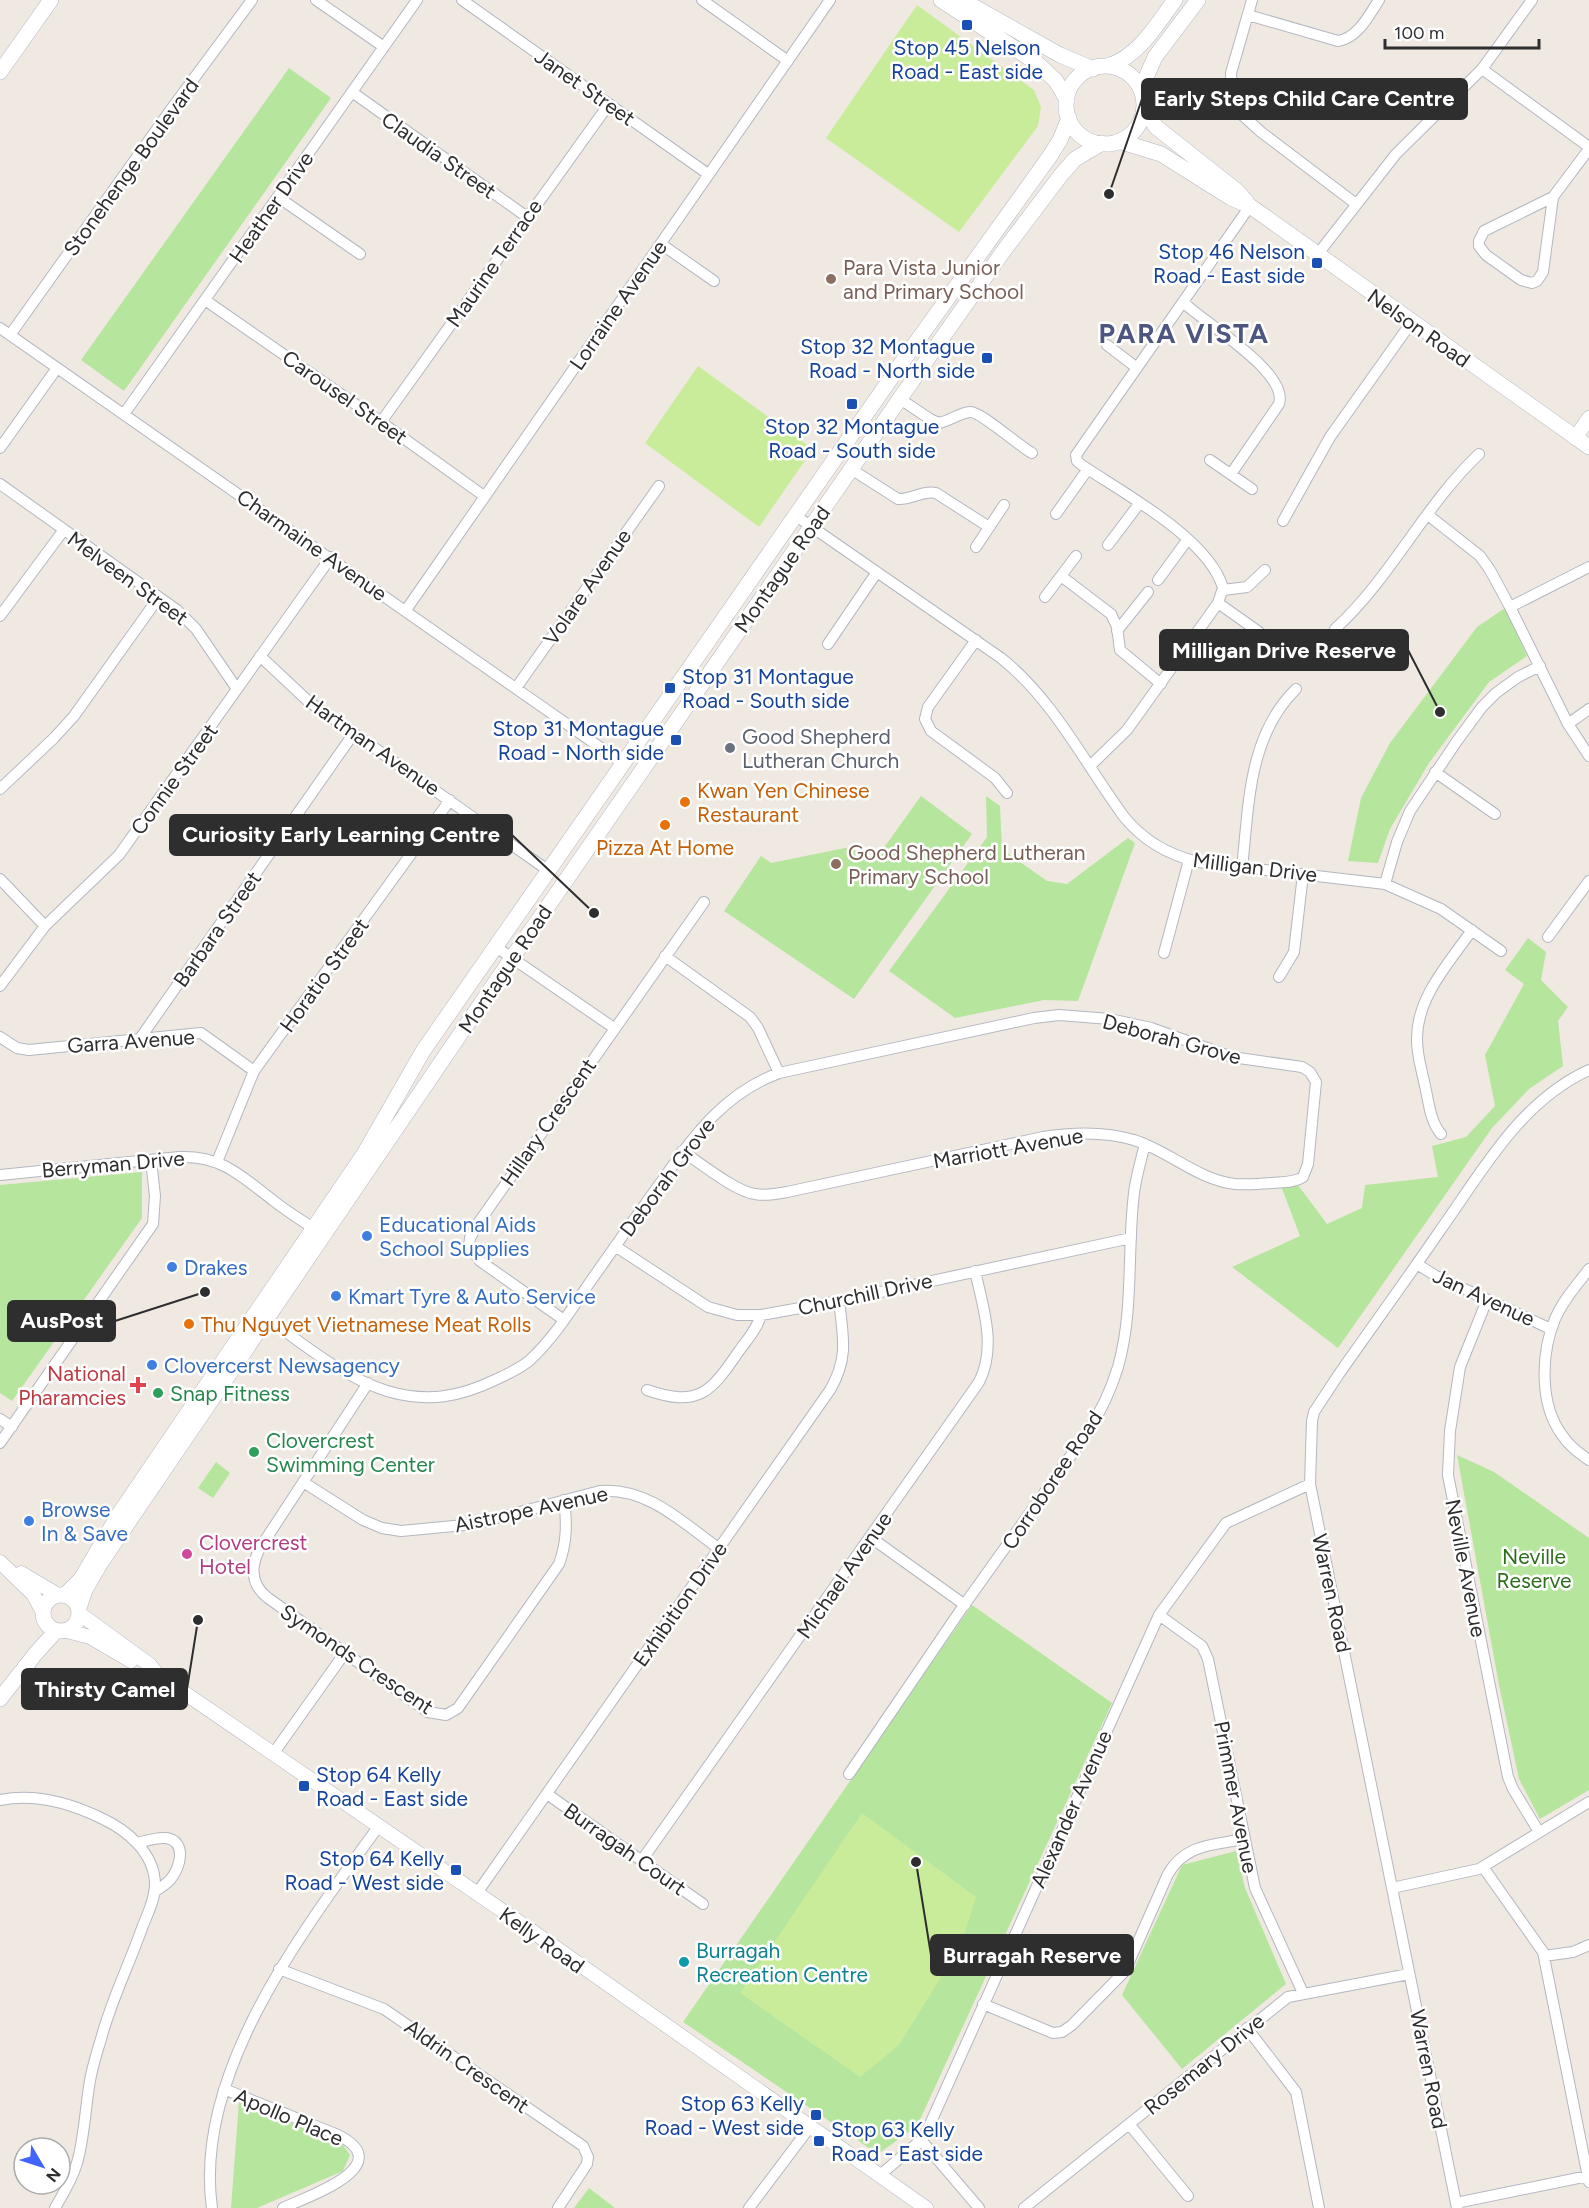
<svg xmlns="http://www.w3.org/2000/svg" width="1589" height="2208" viewBox="0 0 1589 2208" font-family="Figtree,sans-serif">
<rect width="100%" height="100%" fill="#efe9e1"/>
<path fill="#b6e59e" d="M 289,68 L 331,98 L 124,391 L 81,360 Z
M 1505,608 L 1527,656 L 1489,682 L 1429,763 L 1390,829 L 1378,863 L 1348,861 L 1361,798 L 1390,743 L 1477,627 Z
M 921,796 L 972,834 L 854,999 L 724,911 L 761,856 L 771,863 L 850,847 L 873,863 Z
M 986,796 L 1000,806 L 1002,849 L 1047,881 L 1067,884 L 1128,838 L 1135,843 L 1078,1001 L 1044,1000 L 955,1018 L 889,971 L 987,837 Z
M 1528,938 L 1546,952 L 1541,980 L 1568,1007 L 1558,1021 L 1563,1066 L 1529,1089 L 1492,1128 L 1338,1348 L 1232,1267 L 1300,1236 L 1281,1186 L 1298,1185 L 1327,1224 L 1362,1208 L 1365,1185 L 1438,1177 L 1432,1146 L 1466,1137 L 1495,1106 L 1485,1055 L 1524,984 L 1505,970 Z
M 142,1172 L 142,1218 L 12,1401 L 0,1393 L 0,1185 Z
M 1457,1455 L 1494,1472 L 1589,1538 L 1589,1790 L 1540,1819 L 1519,1779 L 1499,1685 Z
M 216,1462 L 230,1473 L 213,1498 L 198,1488 Z
M 972,1605 L 1112,1703 L 917,2126 L 878,2154 L 683,2022 Z
M 1236,1851 L 1245,1888 L 1286,1984 L 1182,2069 L 1122,1995 L 1182,1865 Z
M 239,2101 L 342,2144 L 350,2155 L 343,2171 L 257,2208 L 231,2208 Z
M 589,2188 L 615,2208 L 574,2208 Z"/>
<path fill="#c9ec9a" d="M 917,5 L 1034,90 L 1041,107 L 1038,126 L 959,232 L 826,138 Z
M 698,366 L 813,449 L 759,527 L 645,443 Z
M 862,1813 L 976,1897 L 961,1945 L 899,2045 L 860,2077 L 740,1993 Z"/>
<g fill="none" stroke-linecap="round" stroke-linejoin="round">
<defs>
<path id="minor" d="M 316,0 L 384,47
M 462,0 L 708,174
M 702,0 L 788,61
M 1252,0 L 1231,73 L 1232,95 L 1240,113 L 1261,132 L 1356,204
M 1248,15 L 1338,41 C 1358,38 1369,15 1379,0
M 1482,69 L 1589,147
M 352,92 L 527,217
M 278,197 L 360,254
M 1553,197 L 1543,272 L 1537,281 L 1532,283 L 1521,280 L 1486,255 L 1479,246 L 1479,241 L 1484,231 L 1553,197 L 1589,149
M 661,244 L 714,281
M 1317,255 L 1396,154 L 1482,69 L 1532,0
M 205,300 L 381,422 L 484,496
M 1183,302 C 1204,323 1289,372 1279,404 L 1231,474
M 0,328 L 624,764
M 10,335 L 172,108 L 252,0
M 1107,345 L 1137,368
M 900,399 L 930,419 L 939,423 C 950,421 959,413 970,412 C 980,411 1019,446 1032,453
M 124,414 L 417,0
M 381,422 L 609,104
M 0,448 L 57,368
M 1210,460 L 1252,489
M 851,469 L 898,499 C 911,500 923,490 936,493 L 989,527
M 0,484 L 177,610 L 196,629 L 237,689
M 1056,514 L 1088,469
M 1428,515 L 1480,556 L 1490,570 L 1510,607
M 796,516 L 1001,658 C 1054,700 1085,764 1125,818 C 1145,842 1169,855 1198,862 L 1385,884 L 1441,909 L 1501,951
M 1283,521 L 1330,437 L 1411,323
M 1108,545 L 1139,504
M 976,547 L 1004,505
M 1589,567 L 1510,607 L 1568,724 L 1589,756
M 1061,576 L 1111,614 L 1117,627 L 1120,650 L 1161,684
M 1158,580 L 1188,539
M 1223,590 L 1247,587 L 1265,570
M 1045,597 L 1076,556
M 1218,603 L 1259,632
M 406,610 L 830,0
M 0,616 L 63,531
M 1335,629 C 1391,578 1424,506 1479,454
M 1117,631 L 1148,592
M 976,640 L 928,707 L 925,719 L 931,731 L 995,778 L 1007,793
M 828,644 L 877,572
M 260,656 L 308,701 L 549,871
M 516,688 L 659,486
M 1568,724 L 1589,709
M 1090,766 L 1127,730 L 1218,603 L 1223,588 C 1209,539 1125,494 1083,466 L 1077,461 L 1076,455 L 1250,206
M 1435,772 L 1495,814
M 0,789 L 54,738 L 74,716 L 159,597
M 1242,868 C 1249,805 1248,736 1296,689
M 0,879 L 45,926
M 1385,884 L 1397,842 L 1410,811 L 1457,741 L 1482,707 L 1496,693 L 1518,677 L 1540,666
M 1548,937 L 1589,881
M 496,947 L 614,1028
M 1164,953 L 1189,860
M 665,956 L 750,1017 L 758,1028 L 779,1073
M 1279,977 L 1294,952 L 1303,874
M 0,986 L 45,926 L 119,855 L 331,557
M 0,1037 L 17,1048 L 29,1050 L 201,1033 L 254,1071
M 141,1037 L 354,733
M 1441,1134 C 1430,1121 1429,1103 1425,1086 C 1422,1071 1417,1056 1417,1040 C 1416,998 1449,963 1472,930
M 217,1162 L 254,1071 L 450,800
M 0,1175 L 179,1157 C 222,1155 242,1177 274,1201 C 286,1211 300,1219 313,1228
M 615,1246 L 708,1307 L 737,1315 L 761,1315 L 839,1301 L 1131,1238
M 1417,1264 L 1436,1276 L 1551,1329
M 1589,1269 C 1577,1285 1563,1300 1555,1319 C 1541,1353 1539,1404 1562,1435 C 1569,1446 1579,1453 1589,1460
M 1487,1300 L 1460,1367 L 1450,1431 L 1448,1475 L 1508,1777 L 1513,1789 L 1539,1832
M 267,1318 C 304,1345 343,1377 387,1391 C 428,1403 460,1397 497,1379 C 508,1374 520,1368 529,1361 C 553,1339 572,1309 590,1282 C 615,1247 639,1212 664,1178 C 695,1133 727,1092 779,1073 L 1034,1018 L 1059,1015 L 1110,1019 L 1151,1028 L 1232,1057 L 1302,1067 L 1310,1072 L 1316,1082 L 1308,1164 L 1303,1177 C 1294,1183 1282,1182 1272,1183 C 1260,1184 1247,1185 1235,1184 C 1198,1180 1169,1151 1134,1140 C 1104,1131 1074,1132 1043,1137 L 787,1192 C 776,1194 766,1196 755,1194 C 736,1192 699,1162 682,1151
M 564,1320 L 480,1261 L 469,1246 L 470,1238 L 479,1222 L 704,902
M 368,1383 L 260,1548 C 250,1567 251,1585 268,1598 L 428,1712 L 446,1715 L 458,1708 L 559,1564 C 567,1542 567,1523 564,1500
M 647,1390 C 699,1408 711,1392 739,1351 C 747,1340 757,1329 761,1315
M 0,1419 L 12,1427
M 0,1443 L 153,1224 L 155,1196 L 151,1160
M 303,1482 L 363,1520 L 382,1528 L 401,1531 L 475,1524 L 600,1491 C 647,1487 682,1522 718,1548
M 870,1537 L 965,1605
M 1159,1615 L 1202,1646 L 1208,1659 L 1255,1888 L 1303,1993
M 273,1754 L 344,1654
M 849,1774 L 962,1608 L 1087,1433 C 1100,1413 1111,1390 1118,1367 C 1134,1311 1127,1250 1134,1193 C 1136,1177 1141,1160 1145,1144
M 547,1794 L 703,1904
M 0,1800 C 35,1793 70,1803 101,1818 C 127,1830 155,1853 155,1885 C 155,1900 147,1915 142,1928 C 129,1965 111,2001 101,2039 C 96,2055 91,2071 89,2087 C 85,2112 84,2139 77,2163 C 72,2180 63,2194 55,2208
M 137,1843 C 146,1841 156,1837 166,1838 C 188,1841 180,1869 170,1880 C 165,1885 160,1888 154,1892
M 642,1860 L 979,1382 C 997,1347 983,1307 975,1271
M 1483,1867 L 1543,1952 L 1589,2182
M 1392,1888 L 1479,1869 L 1589,1802
M 477,1893 L 830,1390 C 849,1358 843,1336 839,1301
M 1544,1956 L 1573,1952 L 1589,1945
M 279,1969 L 384,2009 L 583,2146 L 588,2157 L 587,2164 L 558,2208
M 983,2004 L 1053,2033 L 1062,2032 L 1072,2025 L 1125,1971 L 1168,1874 C 1185,1844 1213,1845 1244,1839
M 1247,2028 L 1296,2092 L 1319,2208
M 224,2089 L 338,2135 C 400,2166 306,2197 283,2208
M 1129,2124 L 1188,2196
M 921,2140 L 979,2208
M 879,2176 L 921,2140 L 926,2133 L 1159,1615 L 1226,1523 L 1310,1484
M 1456,2203 L 1588,2176
M 212,2208 C 193,2073 303,1931 378,1827
M 749,2208 L 810,2127
M 1024,2208 L 1288,1997 L 1409,1974
M 1457,2208 L 1310,1484 L 1312,1421 L 1314,1412 L 1339,1374 C 1372,1327 1406,1280 1439,1232 C 1482,1172 1519,1102 1589,1070"/>
<path id="tertiary" d="M 1575,438 L 1589,418
M 0,1562 L 33,1594 L 43,1612
M 21,1573 L 58,1595
M 80,1614 L 150,1665 L 157,1674 L 532,1931 L 926,2208
M 67,1631 L 90,1637 L 131,1661"/>
<path id="secondary" d="M 941,0 L 1037,63 L 1056,81 L 1067,100
M 962,0 L 1060,55 L 1093,69
M 1108,66 C 1139,56 1156,25 1175,0
M1066 105a39 39 0 1 1 78 0a39 39 0 1 1-78 0Z
M 0,72 L 51,0
M 1141,89 L 1155,57 L 1198,0
M 1144,108 L 1156,127 L 1237,191 L 1246,201
M 1119,141 L 1161,154 L 1231,198 L 1250,206 L 1589,447
M43 1613a18 18 0 1 1 36 0a18 18 0 1 1-36 0Z
M 65,1595 L 81,1579 L 119,1514 L 364,1154 L 423,1051 L 912,348 L 1050,156 L 1060,140 L 1069,118
M 79,1608 L 85,1590 L 100,1564 L 512,958 L 942,338 L 1005,249 L 1061,175 L 1075,159 L 1102,143
M 0,1699 L 36,1653 L 56,1631"/>
</defs>
<use href="#minor" stroke="#b4b7c1" stroke-width="12"/>
<use href="#tertiary" stroke="#b4b7c1" stroke-width="15"/>
<use href="#secondary" stroke="#b4b7c1" stroke-width="16"/>
<use href="#minor" stroke="#fff" stroke-width="10"/>
<use href="#tertiary" stroke="#fff" stroke-width="14"/>
<use href="#secondary" stroke="#fff" stroke-width="15"/>
</g>
<g fill="#1a4fb4" stroke="#fff" stroke-width="2">
<rect x="961" y="19" width="12" height="12" rx="3"/>
<rect x="1311" y="257" width="12" height="12" rx="3"/>
<rect x="981" y="352" width="12" height="12" rx="3"/>
<rect x="846" y="398" width="12" height="12" rx="3"/>
<rect x="664" y="682" width="12" height="12" rx="3"/>
<rect x="670" y="734" width="12" height="12" rx="3"/>
<rect x="298" y="1780" width="12" height="12" rx="3"/>
<rect x="450" y="1864" width="12" height="12" rx="3"/>
<rect x="810" y="2109" width="12" height="12" rx="3"/>
<rect x="813" y="2135" width="12" height="12" rx="3"/>
</g>
<g fill="#8d6e63" stroke="#fff" stroke-width="2">
<circle cx="831" cy="279" r="6"/>
<circle cx="836" cy="864" r="6"/>
</g>
<circle fill="#6b7280" stroke="#fff" stroke-width="2" cx="730" cy="748" r="6"/>
<g fill="#e8710a" stroke="#fff" stroke-width="2">
<circle cx="685" cy="802" r="6"/>
<circle cx="665" cy="825" r="6"/>
<circle cx="189" cy="1324" r="6"/>
</g>
<g fill="#3f7fe0" stroke="#fff" stroke-width="2">
<circle cx="367" cy="1236" r="6"/>
<circle cx="172" cy="1267" r="6"/>
<circle cx="336" cy="1296" r="6"/>
<circle cx="152" cy="1365" r="6"/>
<circle cx="29" cy="1521" r="6"/>
</g>
<path fill="#e0444e" stroke="#fff" stroke-width="2" d="M135 1376h6v6h6v6h-6v6h-6v-6h-6v-6h6z"/>
<g fill="#2e9e5b" stroke="#fff" stroke-width="2">
<circle cx="158" cy="1393" r="6"/>
<circle cx="254" cy="1452" r="6"/>
</g>
<circle fill="#d1479c" stroke="#fff" stroke-width="2" cx="187" cy="1554" r="6"/>
<circle fill="#0f9aa8" stroke="#fff" stroke-width="2" cx="684" cy="1962" r="6"/>
<g text-anchor="middle" dominant-baseline="central" stroke-width="5" stroke-linejoin="round" paint-order="stroke">
<g font-size="21" fill="#164399" stroke="#fff" text-anchor="end">
<text x="967" y="47" text-anchor="middle">Stop 45 Nelson<tspan x="967" dy="24">Road - East side</tspan></text>
<text x="1305" y="251">Stop 46 Nelson<tspan x="1305" dy="24">Road - East side</tspan></text>
<text x="975" y="346">Stop 32 Montague<tspan x="975" dy="24">Road - North side</tspan></text>
<text x="852" y="426" text-anchor="middle">Stop 32 Montague<tspan x="852" dy="24">Road - South side</tspan></text>
<text x="682" y="676" text-anchor="start">Stop 31 Montague<tspan x="682" dy="24">Road - South side</tspan></text>
<text x="664" y="728">Stop 31 Montague<tspan x="664" dy="24">Road - North side</tspan></text>
<text x="316" y="1774" text-anchor="start">Stop 64 Kelly<tspan x="316" dy="24">Road - East side</tspan></text>
<text x="444" y="1858">Stop 64 Kelly<tspan x="444" dy="24">Road - West side</tspan></text>
<text x="804" y="2103">Stop 63 Kelly<tspan x="804" dy="24">Road - West side</tspan></text>
<text x="831" y="2129" text-anchor="start">Stop 63 Kelly<tspan x="831" dy="24">Road - East side</tspan></text>
</g>
<g font-size="21" fill="#2e2e2e" stroke="#fff">
<text transform="translate(585 87) rotate(35)">Janet Street</text>
<text transform="translate(439 155) rotate(35)">Claudia Street</text>
<text transform="translate(131 167) rotate(-54)">Stonehenge Boulevard</text>
<text transform="translate(271 207) rotate(-55)">Heather Drive</text>
<text transform="translate(494 263) rotate(-55)">Maurine Terrace</text>
<text transform="translate(618 305) rotate(-55)">Lorraine Avenue</text>
<text transform="translate(1419 328) rotate(35)">Nelson Road</text>
<text transform="translate(345 397) rotate(35)">Carousel Street</text>
<text transform="translate(312 545) rotate(35)">Charmaine Avenue</text>
<text transform="translate(782 569) rotate(-55)">Montague Road</text>
<text transform="translate(128 578) rotate(36)">Melveen Street</text>
<text transform="translate(587 587) rotate(-55)">Volare Avenue</text>
<text transform="translate(373 745) rotate(35)">Hartman Avenue</text>
<text transform="translate(174 779) rotate(-54)">Connie Street</text>
<text transform="translate(1255 867) rotate(7)">Milligan Drive</text>
<text transform="translate(217 929) rotate(-55)">Barbara Street</text>
<text transform="translate(505 969) rotate(-56)">Montague Road</text>
<text transform="translate(324 975) rotate(-54)">Horatio Street</text>
<text transform="translate(1172 1039) rotate(15)">Deborah Grove</text>
<text transform="translate(131 1041) rotate(-4)">Garra Avenue</text>
<text transform="translate(548 1122) rotate(-55)">Hillary Crescent</text>
<text transform="translate(1008 1148) rotate(-10)">Marriott Avenue</text>
<text transform="translate(113 1164) rotate(-5)">Berryman Drive</text>
<text transform="translate(667 1177) rotate(-53)">Deborah Grove</text>
<text transform="translate(865 1294) rotate(-12)">Churchill Drive</text>
<text transform="translate(1484 1297) rotate(25)">Jan Avenue</text>
<text transform="translate(1052 1480) rotate(-56)">Corroboree Road</text>
<text transform="translate(531 1509) rotate(-12)">Aistrope Avenue</text>
<text transform="translate(1466 1568) rotate(79)">Neville Avenue</text>
<text transform="translate(844 1575) rotate(-55)">Michael Avenue</text>
<text transform="translate(1332 1593) rotate(78)">Warren Road</text>
<text transform="translate(680 1604) rotate(-55)">Exhibition Drive</text>
<text transform="translate(357 1659) rotate(34)">Symonds Crescent</text>
<text transform="translate(1236 1797) rotate(79)">Primmer Avenue</text>
<text transform="translate(1071 1809) rotate(-66)">Alexander Avenue</text>
<text transform="translate(625 1849) rotate(35)">Burragah Court</text>
<text transform="translate(542 1940) rotate(35)">Kelly Road</text>
<text transform="translate(1204 2064) rotate(-39)">Rosemary Drive</text>
<text transform="translate(467 2066) rotate(35)">Aldrin Crescent</text>
<text transform="translate(1429 2069) rotate(79)">Warren Road</text>
<text transform="translate(289 2117) rotate(23)">Apollo Place</text>
</g>
<g font-size="21" fill="#785e54" stroke="#fff" text-anchor="start">
<text x="843" y="267">Para Vista Junior<tspan x="843" dy="24">and Primary School</tspan></text>
<text x="848" y="852">Good Shepherd Lutheran<tspan x="848" dy="24">Primary School</tspan></text>
</g>
<g font-size="21" fill="#5b616d" stroke="#fff" text-anchor="start">
<text x="742" y="736">Good Shepherd<tspan x="742" dy="24">Lutheran Church</tspan></text>
</g>
<g font-size="21" fill="#c56008" stroke="#fff" text-anchor="start">
<text x="697" y="790">Kwan Yen Chinese<tspan x="697" dy="24">Restaurant</tspan></text>
<text x="665" y="847" text-anchor="middle">Pizza At Home</text>
<text x="201" y="1324">Thu Nguyet Vietnamese Meat Rolls</text>
</g>
<g font-size="21" fill="#366cbe" stroke="#fff" text-anchor="start">
<text x="379" y="1224">Educational Aids<tspan x="379" dy="24">School Supplies</tspan></text>
<text x="184" y="1267">Drakes</text>
<text x="348" y="1296">Kmart Tyre &amp; Auto Service</text>
<text x="164" y="1365">Clovercerst Newsagency</text>
<text x="41" y="1509">Browse<tspan x="41" dy="24">In &amp; Save</tspan></text>
</g>
<g font-size="21" fill="#be3a42" stroke="#fff" text-anchor="end">
<text x="126" y="1373">National<tspan x="126" dy="24">Pharamcies</tspan></text>
</g>
<g font-size="21" fill="#27864d" stroke="#fff" text-anchor="start">
<text x="170" y="1393">Snap Fitness</text>
<text x="266" y="1440">Clovercrest<tspan x="266" dy="24">Swimming Center</tspan></text>
</g>
<g font-size="21" fill="#b23c85" stroke="#fff" text-anchor="start">
<text x="199" y="1542">Clovercrest<tspan x="199" dy="24">Hotel</tspan></text>
</g>
<g font-size="21" fill="#2c6e1b" stroke="#fff">
<text x="1534" y="1556">Neville<tspan x="1534" dy="24">Reserve</tspan></text>
</g>
<g font-size="21" fill="#0d838f" stroke="#fff" text-anchor="start">
<text x="696" y="1950">Burragah<tspan x="696" dy="24">Recreation Centre</tspan></text>
</g>
<g font-size="27" font-weight="bold" letter-spacing="1.5" fill="#4d5680" stroke="#fff">
<text x="1184" y="333">PARA VISTA</text>
</g>
</g>
<path fill="none" stroke="#2e2e2e" stroke-width="2" d="M1109 194L1142 99M1440 712L1408 650M594 913L512 835M205 1292L115 1321M198 1620L187 1689M916 1862L931 1955"/>
<g fill="#2e2e2e" stroke="#fff" stroke-width="2">
<circle cx="1109" cy="194" r="6"/>
<circle cx="1440" cy="712" r="6"/>
<circle cx="594" cy="913" r="6"/>
<circle cx="205" cy="1292" r="6"/>
<circle cx="198" cy="1620" r="6"/>
<circle cx="916" cy="1862" r="6"/>
</g>
<g fill="#2e2e2e" stroke="#2e2e2e" stroke-width="2">
<rect x="1142" y="79" width="325" height="40" rx="6"/>
<rect x="1160" y="630" width="248" height="40" rx="6"/>
<rect x="170" y="815" width="342" height="40" rx="6"/>
<rect x="8" y="1301" width="107" height="40" rx="6"/>
<rect x="22" y="1669" width="165" height="40" rx="6"/>
<rect x="931" y="1935" width="202" height="40" rx="6"/>
</g>
<g font-size="22" text-anchor="middle" font-weight="bold" fill="#fff">
<text x="1304" y="106">Early Steps Child Care Centre</text>
<text x="1284" y="658">Milligan Drive Reserve</text>
<text x="341" y="842">Curiosity Early Learning Centre</text>
<text x="62" y="1328">AusPost</text>
<text x="105" y="1697">Thirsty Camel</text>
<text x="1032" y="1963">Burragah Reserve</text>
</g>
<g transform="translate(42 2166) rotate(129)"><circle r="28" fill="#ffffff" stroke="#ababab" stroke-width="1.5"/>
<path d="M0-4.5L10 22L0 15L-10 22Z" fill="#4264fb"/>
<text y="-9" font-size="16" font-weight="bold" text-anchor="middle" fill="#2e2e2e">N</text>
</g>
<path d="M1385 39v9h154v-9" fill="none" stroke="#2e2e2e" stroke-width="3"/>
<text x="1394" y="39" font-size="18" fill="#2e2e2e" stroke="#ffffff" stroke-width="4.5" paint-order="stroke">100 m</text>
</svg>
